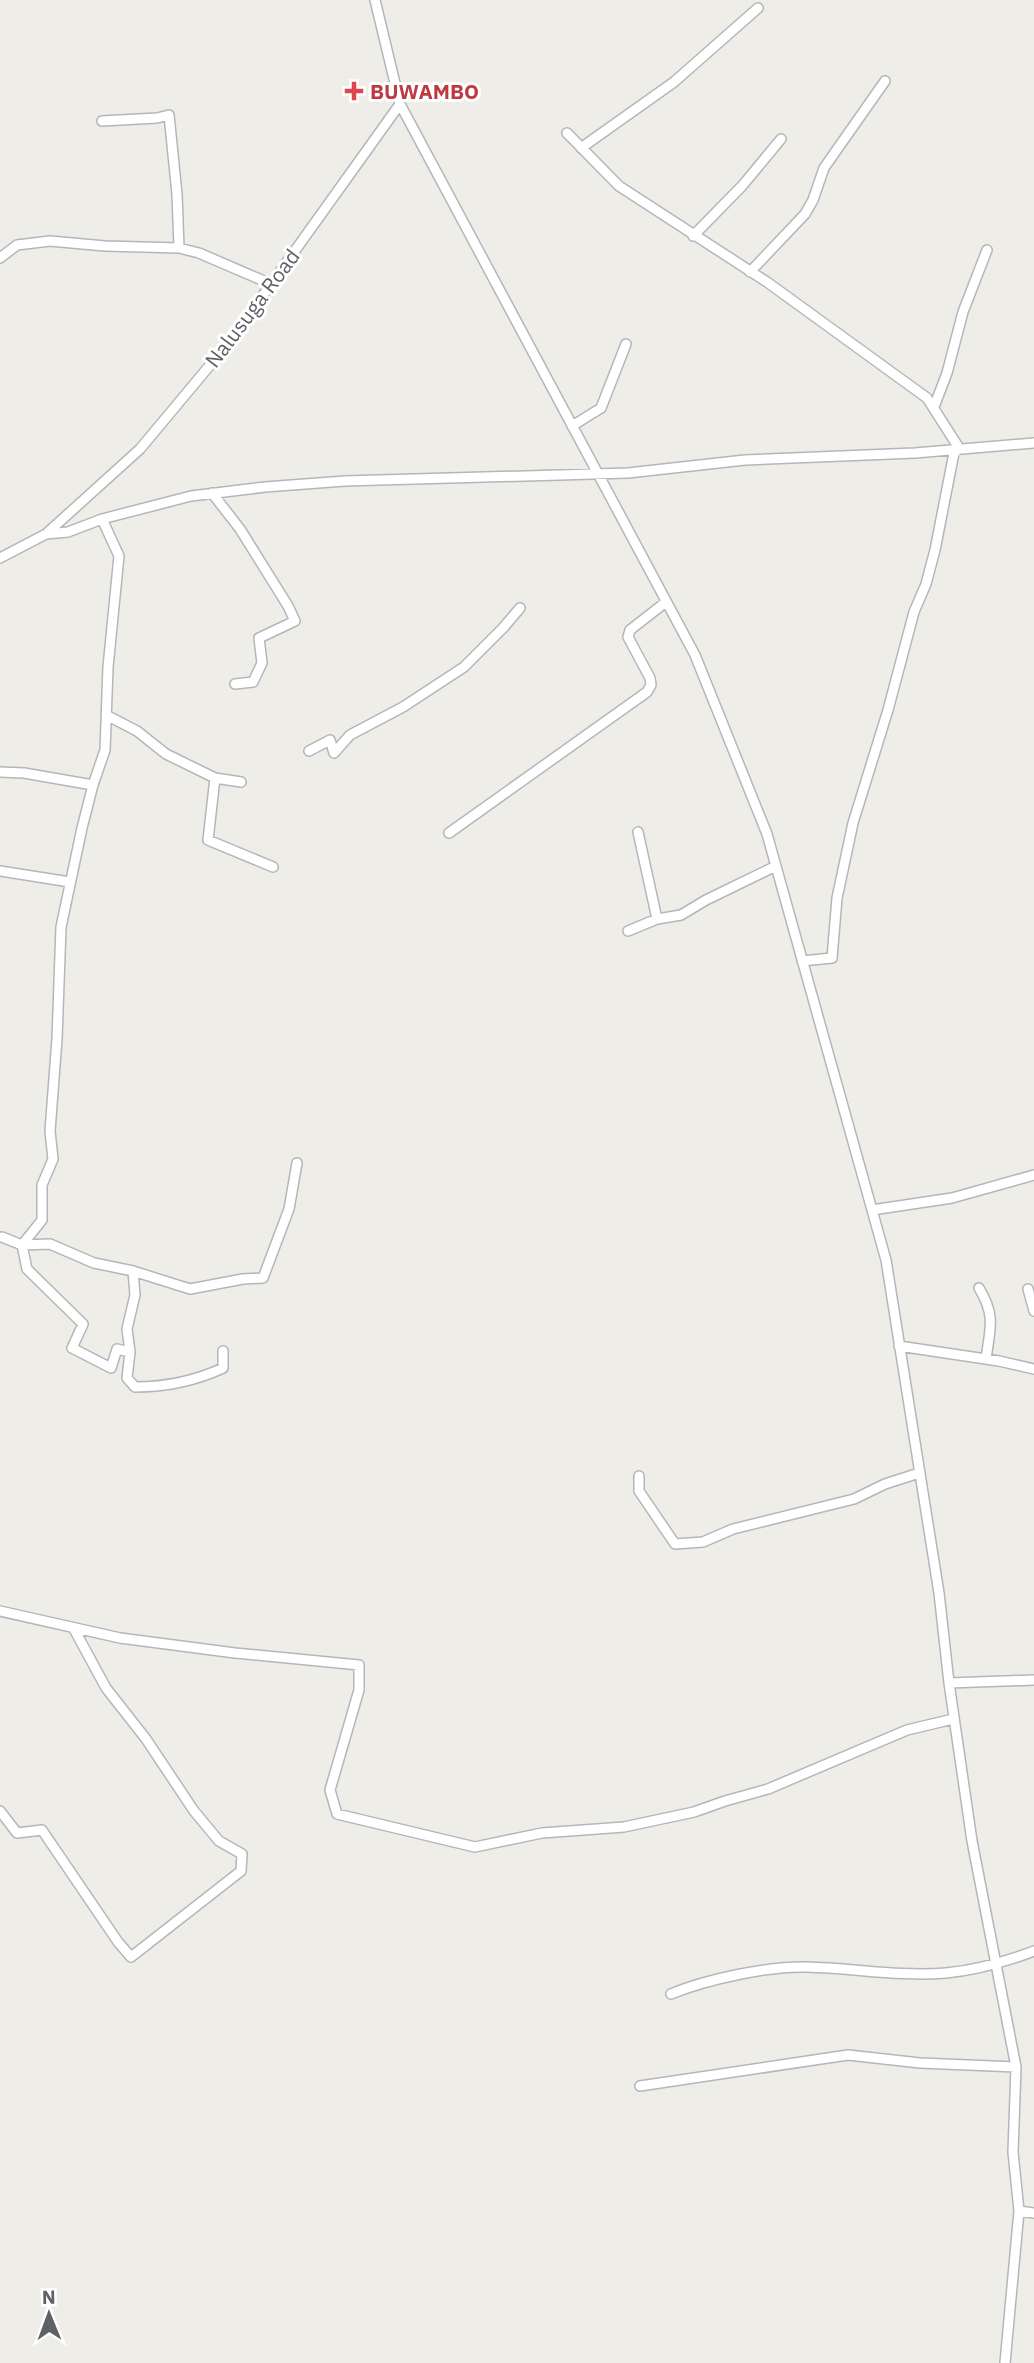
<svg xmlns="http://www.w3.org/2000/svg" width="1034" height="2363" viewBox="0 0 1034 2363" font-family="'IBM Plex Sans',sans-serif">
<rect width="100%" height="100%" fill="#efede7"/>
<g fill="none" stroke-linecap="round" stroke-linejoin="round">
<defs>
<path id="minor" d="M 400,104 L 695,655 L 767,834 L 886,1260 L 939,1593 L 949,1683 L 972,1841 L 1016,2067 L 1013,2152 L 1019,2211 L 1005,2363
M 102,121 L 157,118 L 169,115 L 177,194 L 179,248
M 567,133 L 619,186 L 767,282 L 927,398 L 959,448 L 954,453 L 935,550 L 926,584 L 914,612 L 888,710 L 853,823 L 837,898 L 832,958 L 802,961
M 581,148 L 674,82 L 758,8
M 693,236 L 742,186 L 781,139
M 0,258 L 17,245 L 50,241 L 105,246 L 179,248 L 199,253 L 271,284
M 750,272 L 805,214 L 813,200 L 824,168 L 885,81
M 934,407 L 947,373 L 963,312 L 987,250
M 572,426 L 601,408 L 626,344
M 212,493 L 240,529 L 288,606 L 295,621 L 259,638 L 262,663 L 253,682 L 235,684
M 46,534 L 68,532 L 102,519 L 191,496 L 265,487 L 345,481 L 628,473 L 745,460 L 915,453 L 1034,443
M 0,558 L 46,534 L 140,449 L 231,340 L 400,104 L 375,0
M 108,716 L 137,731 L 166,754 L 215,778 L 241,782
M 309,751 L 330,740 L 334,753 L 350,735 L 403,707 L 464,667 L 503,628 L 520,608
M 0,772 L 24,773 L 93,785
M 215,778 L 208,840 L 273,867
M 638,832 L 657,919
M 449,833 L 647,692 L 651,685 L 650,678 L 628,637 L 630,630 L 666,602
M 0,871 L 70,882
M 628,931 L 657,919 L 681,915 L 706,900 L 776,866
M 872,1210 L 952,1198 L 1034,1175
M 2,1237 L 22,1245 L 42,1220 L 42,1185 L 53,1159 L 50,1131 L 57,1039 L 61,927 L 82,828 L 93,785 L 105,750 L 108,667 L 119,556 L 102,519
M 133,1271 L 190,1289 L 243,1279 L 263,1278 L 289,1209 L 297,1163
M 979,1288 C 996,1316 990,1328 986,1359
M 1028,1289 L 1034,1311
M 899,1346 L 999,1361 L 1034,1369
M 130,1352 L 127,1329 L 135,1295 L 133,1271 L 94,1263 L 50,1244 L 22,1245 L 27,1269 L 83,1324 L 72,1348 L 111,1368 L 117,1349 L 130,1352 L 127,1378 L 135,1387 C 166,1387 195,1381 223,1368 L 223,1351
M 639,1476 L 639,1491 L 675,1544 L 703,1542 L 733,1529 L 854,1499 L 885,1484 L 919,1473
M 0,1611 L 120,1638 L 235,1653 L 359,1665 L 359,1690 L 330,1790 L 337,1814 L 475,1847 L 542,1833 L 624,1827 L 694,1812 L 725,1801 L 768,1789 L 907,1730 L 949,1720
M 949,1683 L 1034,1680
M 0,1811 L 17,1833 L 42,1830 L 118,1942 L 131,1957 L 241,1871 L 242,1854 L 219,1841 L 194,1811 L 146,1739 L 106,1688 L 74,1629
M 671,1994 C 707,1979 769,1966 807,1967 C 853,1968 900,1977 946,1973 C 977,1970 1005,1962 1034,1951
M 640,2086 L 848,2055 L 920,2063 L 1016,2067
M 1019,2211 L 1034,2213"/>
</defs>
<use href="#minor" stroke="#b4b6ba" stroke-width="12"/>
<use href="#minor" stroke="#fff" stroke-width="9"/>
</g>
<path fill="#e0444e" stroke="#fff" stroke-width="2.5" d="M350.5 80.5h7v7h7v7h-7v7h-7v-7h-7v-7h7z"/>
<g text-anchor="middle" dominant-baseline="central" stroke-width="6" stroke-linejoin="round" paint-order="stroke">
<g font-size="21" font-weight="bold" fill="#be3a42" stroke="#fff" text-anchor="start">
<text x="370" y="91">BUWAMBO</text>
</g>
<g font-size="21" fill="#5e6165" stroke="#fff">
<text transform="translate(252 308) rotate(-53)">Nalusuga Road</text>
</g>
</g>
<g transform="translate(49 2314) rotate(359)" stroke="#ffffff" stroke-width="5" paint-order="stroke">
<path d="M0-5L12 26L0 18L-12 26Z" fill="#5e6165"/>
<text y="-10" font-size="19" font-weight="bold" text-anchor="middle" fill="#5e6165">N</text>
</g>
</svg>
